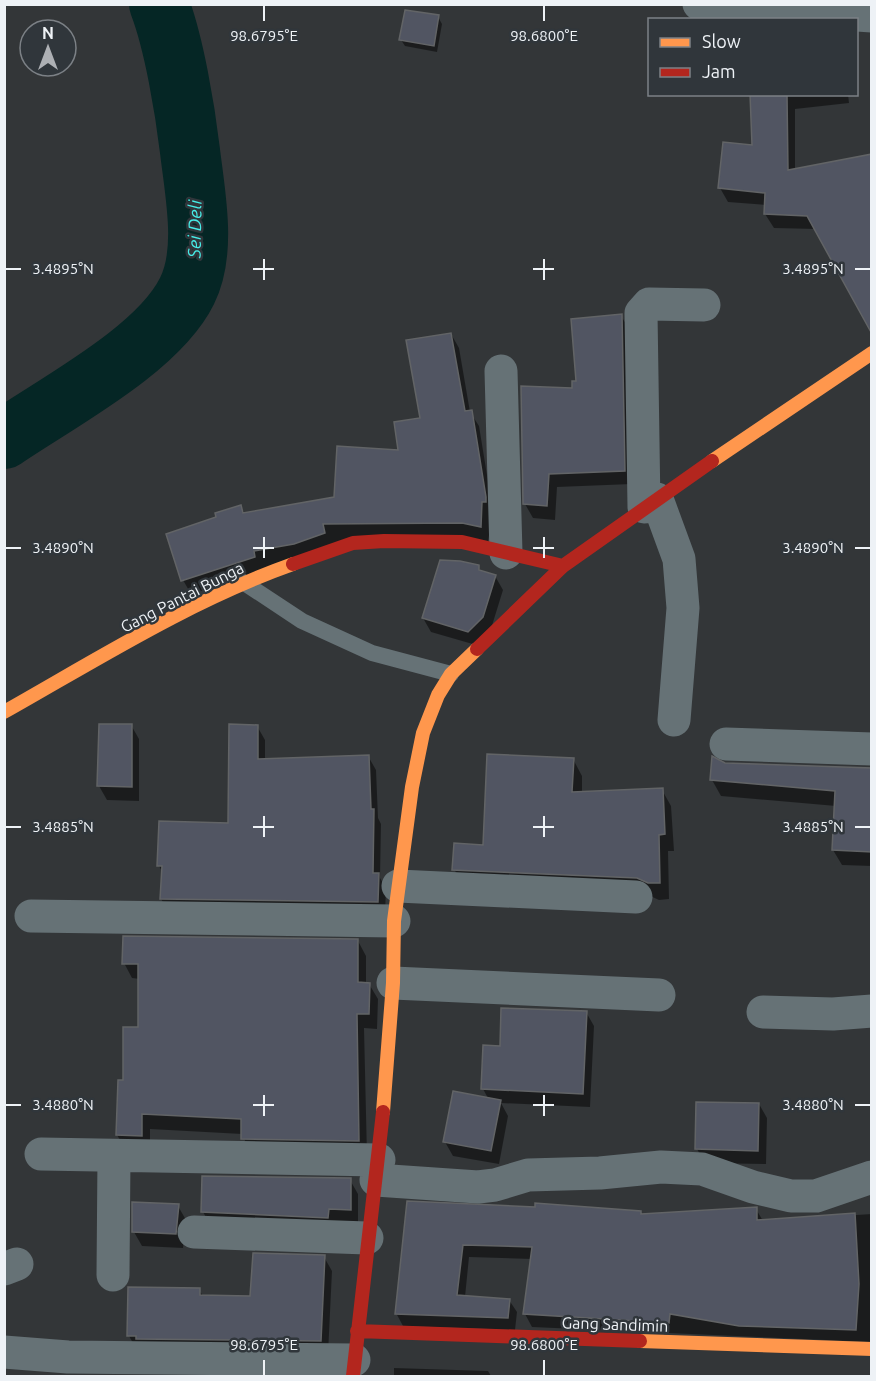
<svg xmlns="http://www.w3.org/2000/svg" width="876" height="1381" viewBox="0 0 876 1381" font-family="Ubuntu,sans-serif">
<rect width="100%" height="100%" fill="#333638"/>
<path fill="#0007" d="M 438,17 L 442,24 L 437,52 L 405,46 L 401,40 Z
M 752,94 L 848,94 L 849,103 L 795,109 L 795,170 L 816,229 L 774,228 L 765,214 L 766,205 L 728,202 L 720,188 L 753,147 Z
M 621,316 L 630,330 L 632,484 L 557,487 L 555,520 L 533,518 L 525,504 L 578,382 Z
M 451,334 L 459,348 L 470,412 L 479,426 L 493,512 L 488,541 L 393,536 L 191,594 L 183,580 L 218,518 L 241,507 L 245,514 L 336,498 L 399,452 L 421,419 Z
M 478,567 L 482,572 L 495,576 L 503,590 L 490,632 L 476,645 L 431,632 L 423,618 Z
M 131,725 L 139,739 L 139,801 L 107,800 L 99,786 Z
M 257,726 L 265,740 L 265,760 L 368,756 L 376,770 L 378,818 L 381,824 L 380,878 L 386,888 L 385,915 L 169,912 L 161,899 L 163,873 L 159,866 L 230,825 Z
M 573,759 L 582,776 L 582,793 L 662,790 L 671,806 L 674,851 L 668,851 L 669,899 L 659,900 L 648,895 L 464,886 L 454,869 L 484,846 Z
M 725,764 L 872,769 L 872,866 L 842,865 L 833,850 L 836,806 L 721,796 L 712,780 Z
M 358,941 L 366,956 L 366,984 L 369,984 L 378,999 L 377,1029 L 364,1028 L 367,1156 L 251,1154 L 242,1134 L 150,1129 L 150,1151 L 126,1150 L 117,1135 L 124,1081 L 140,1029 L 140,979 L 132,978 L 124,963 Z
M 586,1012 L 594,1026 L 590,1107 L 501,1103 L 508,1116 L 499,1164 L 453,1156 L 445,1142 L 489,1100 L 483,1089 Z
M 759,1104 L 767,1118 L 766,1164 L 705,1163 L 697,1149 Z
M 350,1180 L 358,1194 L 358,1224 L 211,1226 L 203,1212 Z
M 408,1202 L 640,1212 L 642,1215 L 756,1209 L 763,1221 L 872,1214 L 872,1342 L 532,1327 L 525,1314 L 532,1259 L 469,1257 L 465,1297 L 509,1300 L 517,1312 L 515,1330 L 403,1326 L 396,1313 Z
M 178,1206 L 186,1220 L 183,1248 L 142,1246 L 134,1232 Z
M 324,1257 L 332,1271 L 328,1354 L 137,1350 L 129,1336 L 199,1290 L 203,1296 L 251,1298 Z
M 394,1368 L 488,1371 L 491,1376 L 394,1376 Z"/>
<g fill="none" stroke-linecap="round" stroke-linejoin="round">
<path stroke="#052625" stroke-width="60" d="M 4,439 C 58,402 158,350 187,291 C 207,251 195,194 190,151 C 185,109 174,43 159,4"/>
</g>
<path fill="#515562" stroke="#626466" stroke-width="1.5" d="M 405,10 L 439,15 L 434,46 L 399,40 Z
M 750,94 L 787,94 L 788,170 L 872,154 L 872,334 L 807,216 L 764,214 L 765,193 L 718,188 L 723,142 L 752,145 Z
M 622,314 L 625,471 L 549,474 L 547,506 L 523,504 L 521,386 L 572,388 L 572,381 L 576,381 L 571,319 Z
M 451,333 L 465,411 L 472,410 L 486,497 L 486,502 L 482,502 L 481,527 L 462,523 L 323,524 L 325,533 L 294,544 L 254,551 L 255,557 L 181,581 L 166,534 L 216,517 L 215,513 L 241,505 L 243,513 L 334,497 L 337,446 L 398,450 L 394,422 L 420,418 L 406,340 Z
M 440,560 L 460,561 L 479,565 L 479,570 L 496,575 L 483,617 L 468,632 L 422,618 Z
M 99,724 L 132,724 L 132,787 L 97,786 Z
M 229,724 L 258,725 L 258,759 L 369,755 L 371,809 L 374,809 L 373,873 L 379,873 L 378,902 L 160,899 L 162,866 L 157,866 L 159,821 L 228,823 Z
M 487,754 L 574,758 L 572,792 L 663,788 L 665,834 L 659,835 L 660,883 L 648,883 L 637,878 L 452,870 L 454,843 L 483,845 Z
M 712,756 L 725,763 L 872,768 L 872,852 L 832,850 L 835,791 L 710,780 Z
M 123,936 L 358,939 L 358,982 L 370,983 L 369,1014 L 357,1014 L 359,1141 L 241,1139 L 241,1119 L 142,1114 L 142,1136 L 116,1135 L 118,1080 L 123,1080 L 123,1027 L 138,1027 L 138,964 L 122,964 Z
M 501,1008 L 587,1011 L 583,1094 L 481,1089 L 483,1045 L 500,1046 Z
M 453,1091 L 501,1100 L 491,1151 L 443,1142 Z
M 696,1102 L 759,1103 L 758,1151 L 695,1149 Z
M 202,1176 L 351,1178 L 351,1210 L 329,1209 L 328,1218 L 201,1212 Z
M 407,1201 L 535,1207 L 535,1203 L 641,1211 L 641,1214 L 757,1207 L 757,1220 L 855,1213 L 859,1284 L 856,1330 L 739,1326 L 670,1314 L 669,1323 L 523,1314 L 532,1247 L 463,1245 L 457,1295 L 510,1299 L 508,1318 L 395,1314 Z
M 132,1202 L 179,1204 L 176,1234 L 132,1232 Z
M 253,1253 L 325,1255 L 321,1341 L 136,1339 L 136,1336 L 127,1336 L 128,1287 L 200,1288 L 200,1295 L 250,1296 Z"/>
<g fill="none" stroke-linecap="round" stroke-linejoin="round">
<path stroke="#667276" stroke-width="16" d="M 243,582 L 302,621 L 372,653 L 451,674"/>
<path stroke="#667276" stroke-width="33" d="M 699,4 L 872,16
M 501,371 L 506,553
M 657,499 L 679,559 L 683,608 L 674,720
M 644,507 L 641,313 L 649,304 L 704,305
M 726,744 L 872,749
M 398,886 L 636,897
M 31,916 L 394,921
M 393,983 L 659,995
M 763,1012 L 833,1014 L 872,1011
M 41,1154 L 379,1160
M 376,1180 L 478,1187 L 495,1185 L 528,1175 L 600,1173 L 661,1167 L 702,1169 L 753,1187 L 791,1196 L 816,1196 L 872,1177
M 194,1232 L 367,1238
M 4,1269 L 17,1264
M 113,1275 L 114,1156
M 4,1352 L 68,1357 L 354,1360"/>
<path stroke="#ff974d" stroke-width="14" d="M 712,461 L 872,353
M 4,712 C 98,659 191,600 293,564
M 383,1112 L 393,983 L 394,921 L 412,787 L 423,733 L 438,695 L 451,674 L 477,649
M 640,1341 L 872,1349"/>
<path stroke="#b3261e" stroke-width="14" d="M 293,564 L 353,543 L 384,541 L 462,542 L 563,566
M 477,649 L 563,566 L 712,461
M 357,1331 L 640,1341
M 353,1376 L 383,1112"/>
</g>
<path fill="none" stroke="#eef2f6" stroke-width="2" d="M 264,6 L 264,21M 544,6 L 544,21M 264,259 L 264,280M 544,259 L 544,280M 6,269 L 21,269M 253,269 L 274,269M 533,269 L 554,269M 855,269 L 870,269M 264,537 L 264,558M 544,537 L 544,558M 6,548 L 21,548M 253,548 L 274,548M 533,548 L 554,548M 855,548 L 870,548M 264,816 L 264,837M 544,816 L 544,837M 6,827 L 21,827M 253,827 L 274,827M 533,827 L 554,827M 855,827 L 870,827M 264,1095 L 264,1116M 544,1095 L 544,1116M 6,1105 L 21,1105M 253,1105 L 274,1105M 533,1105 L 554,1105M 855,1105 L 870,1105M 264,1360 L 264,1375M 544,1360 L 544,1375"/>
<g text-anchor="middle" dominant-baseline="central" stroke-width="5" stroke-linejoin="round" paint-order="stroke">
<g font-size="16" fill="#eef2f6" stroke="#30363b">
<text transform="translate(182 597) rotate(-27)">Gang Pantai Bunga</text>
<text transform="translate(615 1324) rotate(2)">Gang Sandimin</text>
</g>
<g font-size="18" font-style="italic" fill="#47ede8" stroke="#30363b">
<text transform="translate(194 229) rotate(-89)">Sei Deli</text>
</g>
</g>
<g font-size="15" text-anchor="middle" fill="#eef2f6" stroke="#30363b" stroke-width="5" stroke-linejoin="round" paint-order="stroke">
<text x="264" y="41">98.6795°E</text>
<text x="544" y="41">98.6800°E</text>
<text x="63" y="274">3.4895°N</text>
<text x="813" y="274">3.4895°N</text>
<text x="63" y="553">3.4890°N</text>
<text x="813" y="553">3.4890°N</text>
<text x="63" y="832">3.4885°N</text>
<text x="813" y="832">3.4885°N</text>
<text x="63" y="1110">3.4880°N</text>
<text x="813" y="1110">3.4880°N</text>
<text x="264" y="1350">98.6795°E</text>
<text x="544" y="1350">98.6800°E</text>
</g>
<rect width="876" height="1381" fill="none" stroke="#eef2f6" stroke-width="12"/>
<rect x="648" y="18" width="210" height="78" fill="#30363b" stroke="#7c8186" stroke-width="1.5"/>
<rect x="660" y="38" width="30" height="9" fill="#ff974d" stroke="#7c8186" stroke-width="1.5"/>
<text x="702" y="48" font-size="18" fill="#eef2f6">Slow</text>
<rect x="660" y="68" width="30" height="9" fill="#b3261e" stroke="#7c8186" stroke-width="1.5"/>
<text x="702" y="78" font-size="18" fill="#eef2f6">Jam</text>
<g transform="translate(48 48)"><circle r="28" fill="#30363b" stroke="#7c8186" stroke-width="1.5"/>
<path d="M0-4.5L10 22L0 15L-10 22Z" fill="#adb0b4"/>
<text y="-9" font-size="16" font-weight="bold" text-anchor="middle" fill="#eef2f6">N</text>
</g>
</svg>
